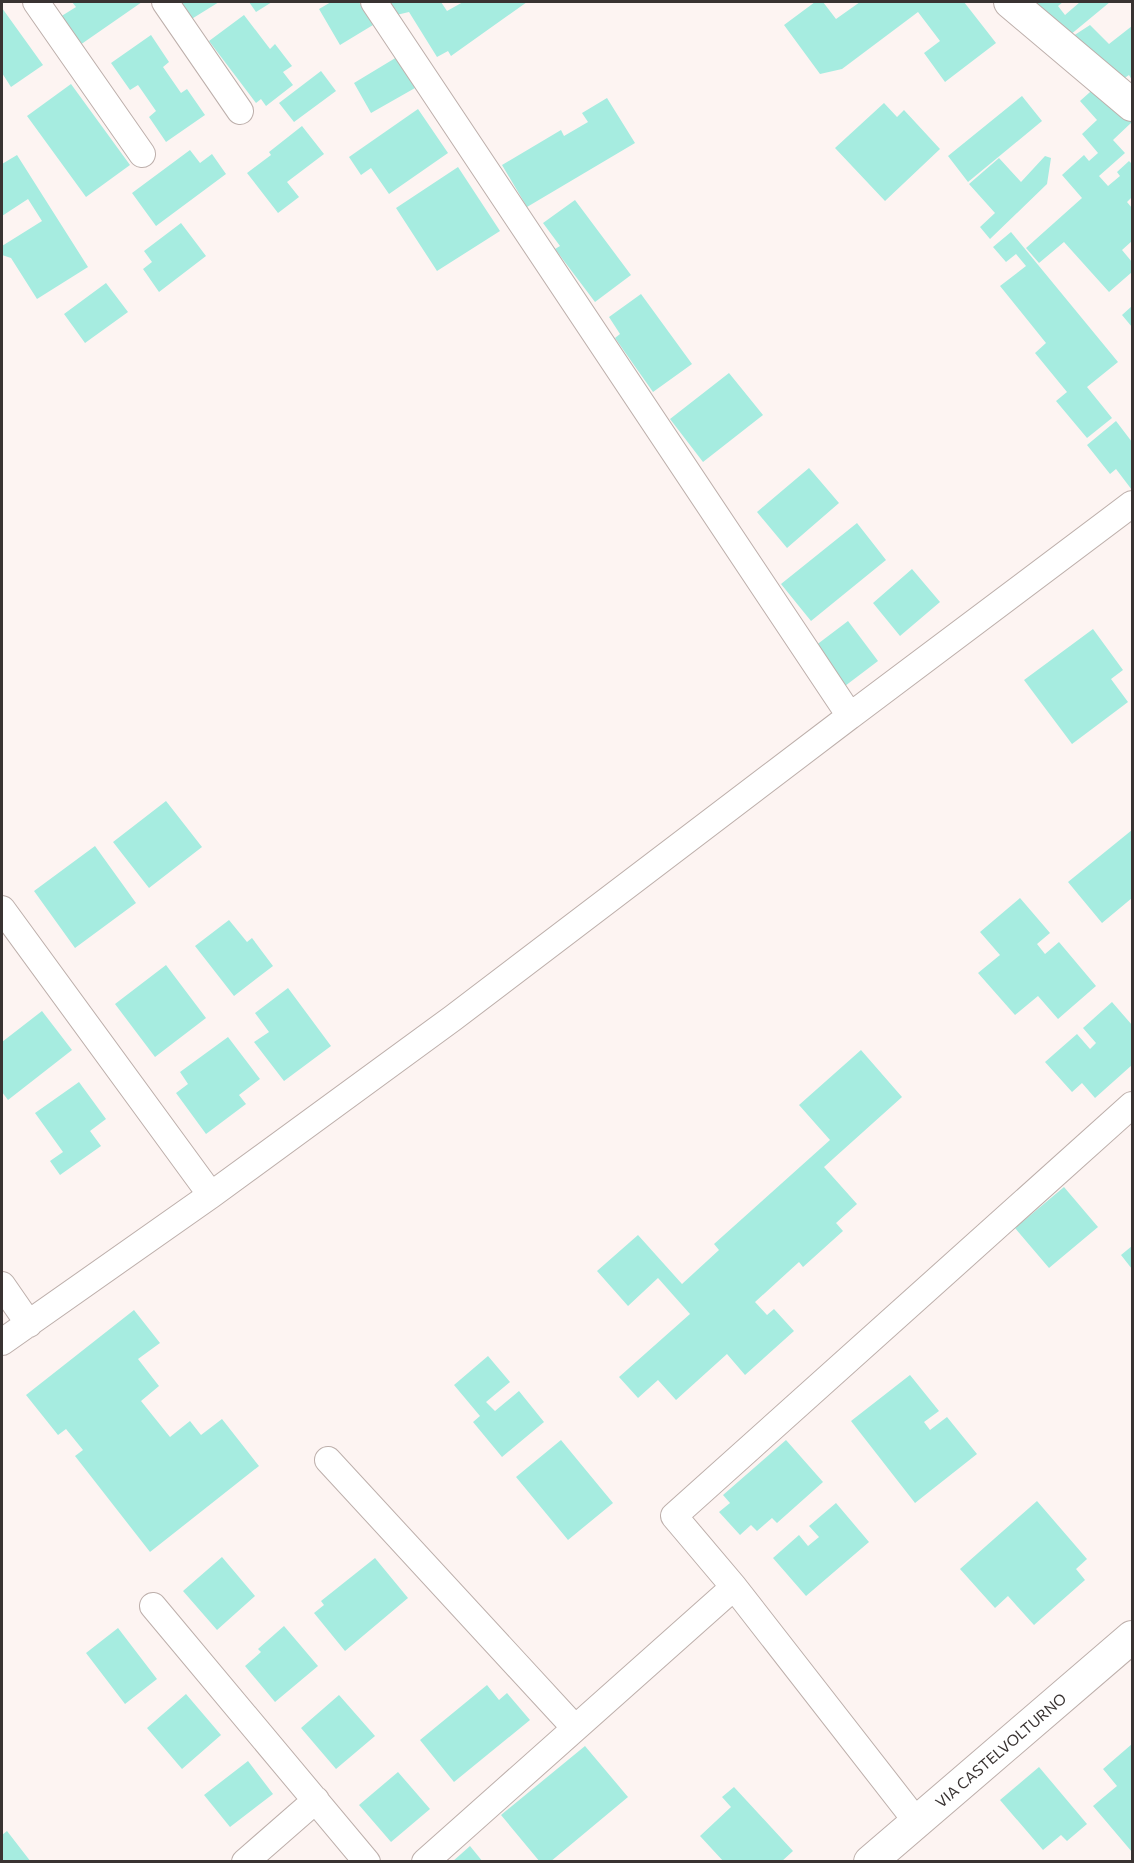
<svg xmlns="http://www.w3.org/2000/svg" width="1134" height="1863" viewBox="0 0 1134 1863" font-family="Commissioner,sans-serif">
<rect width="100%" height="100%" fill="#fdf4f2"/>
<path fill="#a6ece0" d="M 72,2 L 142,2 L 80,45 L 60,17 L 76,7 Z
M 179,2 L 219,2 L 190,20 Z
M 249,2 L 272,2 L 256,12 Z
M 331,2 L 359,2 L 373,25 L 340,45 L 319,9 Z
M 378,2 L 441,2 L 447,11 L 463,2 L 527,2 L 451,56 L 448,51 L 437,57 L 409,12 L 388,17 Z
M 815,2 L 823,2 L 836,19 L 860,2 L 964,2 L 996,43 L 945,82 L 924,53 L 940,41 L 918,12 L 842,69 L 820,74 L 784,25 Z
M 1018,2 L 1063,2 L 1058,6 L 1065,15 L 1080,2 L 1110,2 L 1064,40 Z
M 2,8 L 43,65 L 11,87 L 2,73 Z
M 244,15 L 270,49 L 275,44 L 292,66 L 283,72 L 293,85 L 266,106 L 261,99 L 256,103 L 209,41 Z
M 1090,25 L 1109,44 L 1132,26 L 1132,80 L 1129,75 L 1113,86 L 1070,38 Z
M 151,35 L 169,62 L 163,67 L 181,93 L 187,89 L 205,115 L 166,142 L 149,117 L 156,111 L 138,85 L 130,90 L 111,63 Z
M 397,57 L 415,88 L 371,113 L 354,83 Z
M 321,71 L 336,91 L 294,122 L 279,103 Z
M 71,84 L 130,165 L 86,197 L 27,116 Z
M 1099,84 L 1132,122 L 1113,140 L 1125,153 L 1099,176 L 1108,186 L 1120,176 L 1117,172 L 1129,161 L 1132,164 L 1132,197 L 1127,202 L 1132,208 L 1132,241 L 1122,250 L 1132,262 L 1132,272 L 1109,292 L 1064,242 L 1039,263 L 1026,248 L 1082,198 L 1062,175 L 1084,155 L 1089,161 L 1098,153 L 1082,134 L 1097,120 L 1080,101 Z
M 1022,96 L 1042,121 L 968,182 L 948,156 Z
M 607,98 L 635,143 L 527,207 L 502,165 L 561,130 L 564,136 L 588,122 L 582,113 Z
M 884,103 L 897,117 L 904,110 L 940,149 L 885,201 L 835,148 Z
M 418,109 L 448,153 L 389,194 L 371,168 L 361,175 L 349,157 Z
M 302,126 L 324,154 L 287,182 L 299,197 L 278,213 L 247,173 L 271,155 L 269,152 Z
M 190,150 L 200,163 L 212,154 L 226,174 L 156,226 L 132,193 Z
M 17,155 L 88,267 L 37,299 L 11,258 L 2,255 L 2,246 L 42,221 L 28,199 L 2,216 L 2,164 Z
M 1045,156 L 1051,158 L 1047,184 L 990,239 L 980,227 L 995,213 L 969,184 L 999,158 L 1021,182 Z
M 458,167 L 500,231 L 437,271 L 396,208 Z
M 575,200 L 631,275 L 595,302 L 555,249 L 560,246 L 543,223 Z
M 181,223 L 206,256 L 159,292 L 143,269 L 152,262 L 144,251 Z
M 1011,232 L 1118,362 L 1087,387 L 1112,418 L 1087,438 L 1056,401 L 1067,392 L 1035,353 L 1046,343 L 1000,286 L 1026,266 L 1016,254 L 1006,262 L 993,247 Z
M 106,283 L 128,312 L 85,343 L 64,314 Z
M 641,294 L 692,364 L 653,392 L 615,338 L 620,334 L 609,317 Z
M 1132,306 L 1132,327 L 1122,315 Z
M 729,373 L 763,415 L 703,462 L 670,419 Z
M 1116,421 L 1132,442 L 1132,490 L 1116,469 L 1110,474 L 1087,445 Z
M 809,468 L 839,503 L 787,548 L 757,512 Z
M 857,523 L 886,560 L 811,621 L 781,584 Z
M 912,569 L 940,602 L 900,636 L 873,603 Z
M 848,621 L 878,661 L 845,686 L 815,646 Z
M 1093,629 L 1123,670 L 1111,679 L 1128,702 L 1072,744 L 1024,680 Z
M 166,801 L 202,847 L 149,888 L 113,842 Z
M 1132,830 L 1132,898 L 1102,923 L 1068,882 Z
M 95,846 L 136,903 L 75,948 L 34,891 Z
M 1020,898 L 1050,933 L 1037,944 L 1045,954 L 1059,942 L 1096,986 L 1058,1019 L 1038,996 L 1015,1015 L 978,973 L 1000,955 L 980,932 Z
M 229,920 L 247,942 L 252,938 L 273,966 L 234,996 L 195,946 Z
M 166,965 L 206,1018 L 155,1057 L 115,1004 Z
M 288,988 L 331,1046 L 284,1081 L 254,1042 L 269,1032 L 255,1013 Z
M 1112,1002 L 1132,1025 L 1132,1065 L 1095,1098 L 1082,1083 L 1072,1092 L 1045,1062 L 1077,1034 L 1090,1049 L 1096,1043 L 1083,1028 Z
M 42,1011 L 72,1050 L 8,1100 L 2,1092 L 2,1042 Z
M 228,1037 L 260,1079 L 239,1095 L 246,1104 L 206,1134 L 176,1093 L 188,1084 L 180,1072 Z
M 861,1050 L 902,1097 L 824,1167 L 857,1204 L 836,1223 L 843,1231 L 803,1267 L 799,1262 L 755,1302 L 767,1315 L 774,1309 L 794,1331 L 745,1375 L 727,1354 L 676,1400 L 658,1380 L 638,1398 L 619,1377 L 690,1314 L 658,1278 L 628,1306 L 597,1271 L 638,1235 L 682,1284 L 719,1250 L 714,1244 L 830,1140 L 799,1105 Z
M 79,1082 L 106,1119 L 90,1131 L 101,1146 L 60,1175 L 50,1161 L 63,1152 L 35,1113 Z
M 1064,1187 L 1098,1227 L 1049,1268 L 1015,1228 Z
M 1132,1246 L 1132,1269 L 1121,1255 Z
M 134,1310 L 160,1343 L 138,1359 L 159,1386 L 141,1401 L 170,1437 L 190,1421 L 201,1435 L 222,1419 L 259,1466 L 150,1552 L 75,1456 L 83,1450 L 66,1429 L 58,1435 L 26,1395 Z
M 488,1356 L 510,1382 L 486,1402 L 495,1411 L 519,1391 L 544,1422 L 502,1457 L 473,1422 L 480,1416 L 454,1385 Z
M 910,1375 L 939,1411 L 924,1422 L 930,1430 L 947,1417 L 977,1454 L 915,1503 L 851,1421 Z
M 561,1440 L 613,1503 L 568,1540 L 516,1477 Z
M 786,1440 L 823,1482 L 777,1523 L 772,1518 L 757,1531 L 751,1525 L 740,1535 L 719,1512 L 730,1503 L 723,1495 Z
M 1037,1501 L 1087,1559 L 1076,1569 L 1085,1580 L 1034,1625 L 1008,1596 L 995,1608 L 960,1569 Z
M 836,1503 L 869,1542 L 806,1596 L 773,1558 L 799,1535 L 808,1546 L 819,1537 L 809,1526 Z
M 222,1557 L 255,1596 L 217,1630 L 183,1591 Z
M 375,1558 L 408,1598 L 345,1651 L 314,1613 L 324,1605 L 321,1601 Z
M 284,1626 L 318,1666 L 275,1702 L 245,1666 L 261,1652 L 258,1649 Z
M 118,1628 L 157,1679 L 125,1704 L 86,1653 Z
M 487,1685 L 499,1700 L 507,1693 L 530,1720 L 454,1782 L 420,1740 Z
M 186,1694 L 221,1735 L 182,1769 L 147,1728 Z
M 339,1695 L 375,1736 L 336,1769 L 301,1728 Z
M 1132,1744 L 1132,1852 L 1093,1806 L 1117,1786 L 1103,1769 Z
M 585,1746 L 628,1797 L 550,1862 L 540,1862 L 501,1815 Z
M 248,1761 L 273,1794 L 230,1827 L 204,1795 Z
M 1039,1767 L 1087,1824 L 1067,1841 L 1061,1835 L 1043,1850 L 1000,1800 Z
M 398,1772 L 430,1809 L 391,1842 L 359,1805 Z
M 734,1787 L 793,1851 L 781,1862 L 724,1862 L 700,1836 L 731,1807 L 722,1797 Z
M 7,1831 L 31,1862 L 2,1862 L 2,1835 Z
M 470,1846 L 483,1862 L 452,1862 Z"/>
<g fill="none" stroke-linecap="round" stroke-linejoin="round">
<defs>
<path id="minor" d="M 36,2 L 142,154
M 165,2 L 240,111
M 850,716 L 1132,504
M 2,909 L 211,1195
M 2,1285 L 29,1324
M 2,1342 L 211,1195 L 453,1018 L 850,716 L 374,2
M 328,1460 L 575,1728
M 153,1606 L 367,1862
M 917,1822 L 734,1587 L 674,1516 L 1132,1105
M 245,1862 L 316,1800
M 425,1862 L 734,1587"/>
<g id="tertiary">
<path d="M 1010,2 L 1132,105"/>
<path id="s1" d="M 870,1862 L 1132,1637"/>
</g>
</defs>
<use href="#minor" stroke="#bdafab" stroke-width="28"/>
<use href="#tertiary" stroke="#bdafab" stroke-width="34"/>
<use href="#minor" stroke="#fff" stroke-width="26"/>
<use href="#tertiary" stroke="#fff" stroke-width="32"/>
</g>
<g text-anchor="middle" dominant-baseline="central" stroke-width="5" stroke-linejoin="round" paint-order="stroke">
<g font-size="15" fill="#393332" stroke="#fdf4f2">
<text stroke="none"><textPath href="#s1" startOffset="172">VIA CASTELVOLTURNO</textPath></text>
</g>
</g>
<rect width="1134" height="1863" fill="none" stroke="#393332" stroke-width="6"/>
</svg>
